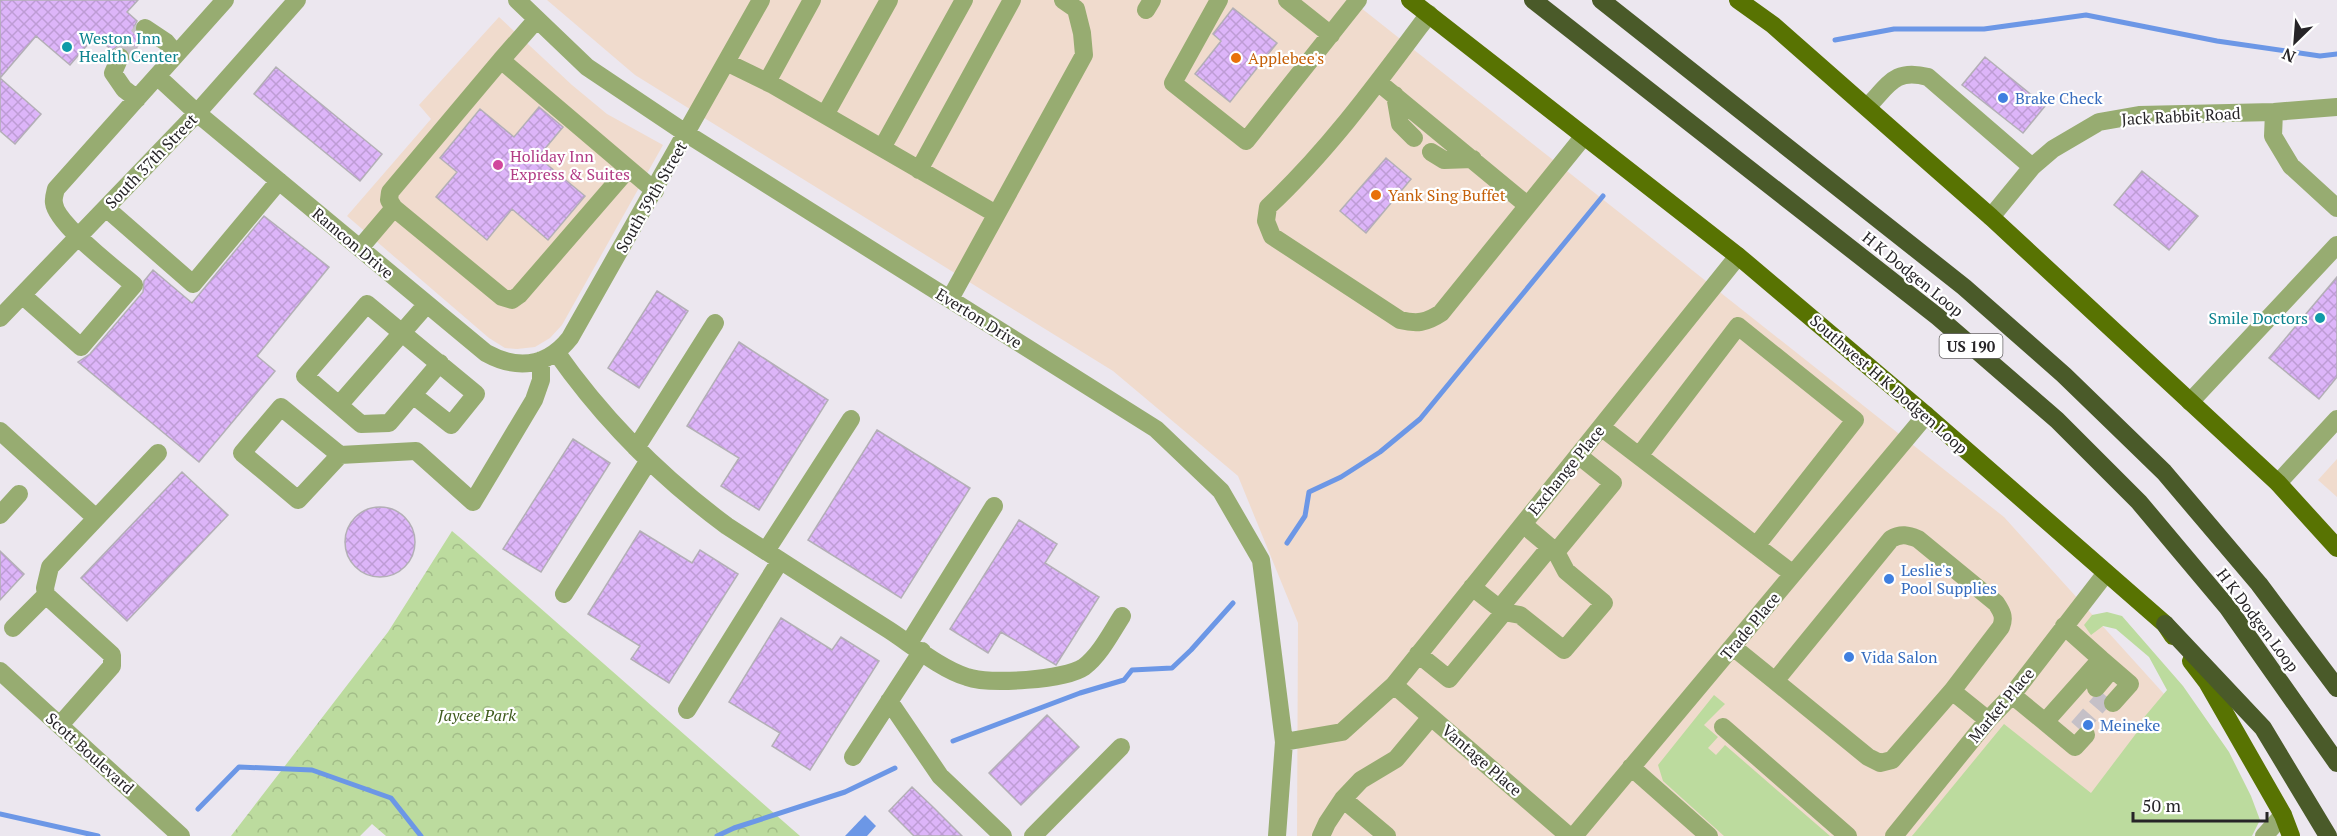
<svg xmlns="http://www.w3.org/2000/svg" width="2337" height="836" viewBox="0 0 2337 836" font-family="'PT Serif',serif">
<defs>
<pattern id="park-crowns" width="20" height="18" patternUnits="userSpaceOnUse" patternTransform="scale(1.5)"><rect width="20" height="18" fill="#bcdb9e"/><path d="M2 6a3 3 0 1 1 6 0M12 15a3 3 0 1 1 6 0" fill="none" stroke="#a2bc88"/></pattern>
<pattern id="building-cross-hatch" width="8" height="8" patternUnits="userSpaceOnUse" patternTransform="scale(1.5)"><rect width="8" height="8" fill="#ddb5f9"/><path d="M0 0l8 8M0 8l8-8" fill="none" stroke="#be9cd5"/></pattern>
</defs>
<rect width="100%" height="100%" fill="#ece7ef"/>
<path fill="#f0dbcd" d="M 547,0 L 1351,0 L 2004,517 L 2202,736 L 2249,836 L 1297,836 L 1298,623 L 1238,476 L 1113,371 L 635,75 Z
M 499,17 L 572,85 L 607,114 L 663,145 L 562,325 L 550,338 L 535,347 L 517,349 L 505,348 L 489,338 L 347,216 L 431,119 L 419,105 Z
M 2337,459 L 2337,497 L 2318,480 Z"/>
<path fill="#bcdb9e" d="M 2107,612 L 2122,616 L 2183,686 L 2229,752 L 2251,796 L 2260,820 L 2252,836 L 1912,836 L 2004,724 L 2091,793 L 2144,723 L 2141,721 L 2167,690 L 2149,657 L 2116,629 L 2103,626 L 2091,635 L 2084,625 L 2092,615 Z
M 1714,695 L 1725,704 L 1704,725 L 1718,737 L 1708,748 L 1716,755 L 1725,745 L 1830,836 L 1724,836 L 1663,781 L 1658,765 Z"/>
<path fill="url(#park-crowns)" d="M 452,531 L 464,541 L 800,836 L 386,836 L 372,824 L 360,836 L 231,836 L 388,632 Z"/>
<path fill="#6c97e6" d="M 865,815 L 876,826 L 867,836 L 845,836 Z"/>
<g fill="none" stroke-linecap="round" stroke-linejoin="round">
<path stroke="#6c97e6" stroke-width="5" d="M 1835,40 L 1894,29 L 1984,29 L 2086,15 L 2217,41 L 2320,56 L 2337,54
M 1287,543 L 1305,516 L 1309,492 L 1341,477 L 1380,452 L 1420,419 L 1603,196
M 953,741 L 1080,693 L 1124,680 L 1132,670 L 1172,668 L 1191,650 L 1233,603
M 198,809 L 239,767 L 312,770 L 391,798 L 421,836
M 0,814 L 98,836
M 717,836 L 734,828 L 845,792 L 895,768"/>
</g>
<path fill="url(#building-cross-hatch)" stroke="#b3afb6" stroke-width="1.5" d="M 0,0 L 138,0 L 127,12 L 137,21 L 134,27 L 135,32 L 143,40 L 131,54 L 124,47 L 118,46 L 112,50 L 95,36 L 70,65 L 36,36 L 0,78 Z
M 1233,8 L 1277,43 L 1230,102 L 1195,74 L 1221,41 L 1213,34 Z
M 1985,57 L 2045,106 L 2023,133 L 1962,85 Z
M 276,67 L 382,154 L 360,181 L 254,94 Z
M 0,78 L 41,114 L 15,144 L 0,131 Z
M 539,107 L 563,127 L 538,157 L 585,196 L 548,240 L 512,209 L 487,240 L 436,197 L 457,172 L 440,158 L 480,109 L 514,137 Z
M 1386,158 L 1411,179 L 1366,233 L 1340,211 Z
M 2142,171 L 2198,216 L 2169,250 L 2114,205 Z
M 264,216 L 329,267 L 257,356 L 275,371 L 199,462 L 78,362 L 90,354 L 143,292 L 144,281 L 153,270 L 192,303 Z
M 2337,277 L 2337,377 L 2319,399 L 2269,358 Z
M 657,291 L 688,311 L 639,388 L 608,368 Z
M 739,342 L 828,400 L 759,510 L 721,486 L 739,458 L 687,426 Z
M 877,430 L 970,488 L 901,598 L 808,540 Z
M 573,439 L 610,463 L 541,572 L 503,549 Z
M 182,472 L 228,515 L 127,621 L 81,578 Z
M345 542a35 35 0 1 1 70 0a35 35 0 1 1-70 0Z
M 1019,520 L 1057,544 L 1045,563 L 1099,597 L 1056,665 L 1001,632 L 988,653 L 950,629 Z
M 640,531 L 692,563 L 700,550 L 738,574 L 669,683 L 631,659 L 640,646 L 588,614 Z
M 0,551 L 24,574 L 0,600 Z
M 781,618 L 832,650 L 841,637 L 879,661 L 810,770 L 772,746 L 780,733 L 729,702 Z
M 1047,715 L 1079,747 L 1021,805 L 989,773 Z
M 912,787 L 933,807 L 962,836 L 914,836 L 889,811 Z"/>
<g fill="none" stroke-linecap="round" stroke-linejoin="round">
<path stroke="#c5c0c7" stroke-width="18" stroke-dasharray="18 9" stroke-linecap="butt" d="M 120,57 L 145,28
M 2078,728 L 2106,696"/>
<path stroke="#97ac71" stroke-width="18" d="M 517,0 L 587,67 L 687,134 L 1156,429 L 1221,491 L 1261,560 L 1284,742 L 1277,836
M 1219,0 L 1173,83 L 1246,141 L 1358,0
M 1287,0 L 1331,35
M 1146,10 L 1152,0
M 1429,14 C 1379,81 1329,150 1268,207 L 1266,221 L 1272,236 L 1400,320 C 1417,324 1426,323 1441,313 L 1584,136
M 537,19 L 501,60 L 655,191
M 145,28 L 166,42 L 176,54
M 120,57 L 113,73 L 124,89 L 137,99
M 501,60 L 390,192 L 389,200 L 394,208 L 502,297 L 512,300 L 519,295 L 628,169
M 726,62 L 773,85 L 996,214
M 157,76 L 197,113 L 486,353 C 517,370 547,367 570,338 L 761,0
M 767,82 L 812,0
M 1378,82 L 1527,205
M 1395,95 L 1400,124 L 1414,138
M 1867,107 C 1889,85 1894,68 1928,77 L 2032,167
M 2274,112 L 2273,136 L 2291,166 L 2337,208
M 825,115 L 889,0
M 882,148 L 964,0
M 1431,152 L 1444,160 L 1473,159
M 919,170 L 1012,0
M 106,208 L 193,284 L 279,181
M 1991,217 L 2032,167 L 2053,149 L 2099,122 L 2139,115 L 2274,112 L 2337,107
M 360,248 L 394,208
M 22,295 L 81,347 L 134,285 C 117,270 56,224 54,203 C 53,199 55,193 56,189 L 225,0
M 950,299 L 1084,55 L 1082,33 L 1076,9 L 1063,0
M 0,318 L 197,113 L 297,0
M 556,352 C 603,419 662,478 727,526 C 781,561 835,596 889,630 C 912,645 941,669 967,677 C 989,685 1065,680 1084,667 C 1100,655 1111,633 1122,616
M 413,395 L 451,425 L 476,394 L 367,304 L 305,376 L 361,424 L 389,423 L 440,363
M 2190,402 L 2337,245
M 339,405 L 427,304
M 1601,427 L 1793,574
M 0,431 L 96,518
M 636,448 L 715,323
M 340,455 L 281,407 L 242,453 L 298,500 L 340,455 L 416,451 L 473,502 L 534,400 L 541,380 L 541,360
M 1639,456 L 1738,326 L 1855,420 L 1756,546
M 2278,483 L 2337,419
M 0,515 L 19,494
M 1523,524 L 1556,552 L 1613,483 L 1578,455
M 766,551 L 851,419
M 564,594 L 649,460
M 1499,609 L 1550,547
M 1504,612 L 1520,615 L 1564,650 L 1604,603 L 1566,571 L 1556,552
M 2064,626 L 2101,659
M 13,628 L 46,595
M 909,643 L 994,506
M 1733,647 L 1775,681
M 1418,654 L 1449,679 L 1504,612 L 1472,587
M 0,671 L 181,836
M 1394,685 L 1569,836
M 2096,688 L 2112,669
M 1952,691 L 1892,760 L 1880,763 L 1868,757 L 1775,681 L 1891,539 C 1901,533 1908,535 1918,539 L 1996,603 C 2002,612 2005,617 2001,627 L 1952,691 L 1988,720
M 2012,695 L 2045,722 L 2101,659 L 2130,684 L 2113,703
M 889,701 L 940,776 L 1003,836
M 687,710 L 780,561
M 2045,722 L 2075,747 L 2086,735
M 60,725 L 112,666 L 112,655 L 46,595 L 45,588 L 50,567 L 158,453
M 1723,727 L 1848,836
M 1284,742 L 1342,732 L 1394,685 L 1738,256
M 853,757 L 922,651
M 1631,767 L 1709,836
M 1343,799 L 1387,836
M 1033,836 L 1121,747
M 1321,836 L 1327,823 L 1343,799 L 1361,780 L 1396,759 L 1431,717
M 1574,836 L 1926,415
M 1894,836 L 1988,720 L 2012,695 L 2106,573
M 2264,836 L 2283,815"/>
<path stroke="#587302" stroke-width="18" d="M 1410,0 L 1738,256 L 1926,415 L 2165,624 L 2173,636
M 1738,0 L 1773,25 L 1991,217 L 2278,483 L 2337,548
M 2191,661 L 2207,682 L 2283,815 L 2291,836"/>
<path stroke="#4a5a29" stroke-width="18" d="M 1533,0 L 1938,317 L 2057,420 L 2139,502 L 2228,608 L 2337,763
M 1601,0 L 1964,287 L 2064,375 L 2164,472 L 2259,584 L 2337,688
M 2165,624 L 2263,728 L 2328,836"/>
</g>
<g fill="#0f9aa8" stroke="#fff" stroke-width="2">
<circle cx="67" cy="47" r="6"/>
<circle cx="2320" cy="318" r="6"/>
</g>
<g fill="#e8710a" stroke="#fff" stroke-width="2">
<circle cx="1236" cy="58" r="6"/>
<circle cx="1376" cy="195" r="6"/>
</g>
<g fill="#3f7fe0" stroke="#fff" stroke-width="2">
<circle cx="2003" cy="98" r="6"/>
<circle cx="1889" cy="579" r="6"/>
<circle cx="1849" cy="657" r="6"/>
<circle cx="2088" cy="725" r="6"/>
</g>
<circle fill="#d1479c" stroke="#fff" stroke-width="2" cx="498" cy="165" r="6"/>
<g text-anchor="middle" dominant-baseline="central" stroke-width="4.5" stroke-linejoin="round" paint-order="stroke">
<rect fill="#fff" stroke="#686668" stroke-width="1.5" x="1939.5" y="334" width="63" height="24" rx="4.5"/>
<g font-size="15" font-weight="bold" fill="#272528">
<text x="1971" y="346">US 190</text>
</g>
<g font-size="16" fill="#0d838f" stroke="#fff" text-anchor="start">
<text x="79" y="38">Weston Inn<tspan x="79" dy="18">Health Center</tspan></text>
<text x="2308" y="318" text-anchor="end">Smile Doctors</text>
</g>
<g font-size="16" fill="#c56008" stroke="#fff" text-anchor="start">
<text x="1248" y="58">Applebee's</text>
<text x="1388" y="195">Yank Sing Buffet</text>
</g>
<g font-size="16" fill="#366cbe" stroke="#fff" text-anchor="start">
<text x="2015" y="98">Brake Check</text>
<text x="1901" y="570">Leslie's<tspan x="1901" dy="18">Pool Supplies</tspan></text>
<text x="1861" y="657">Vida Salon</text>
<text x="2100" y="725">Meineke</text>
</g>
<g font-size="16" fill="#272528" stroke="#fff">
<text transform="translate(2181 116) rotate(-3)">Jack Rabbit Road</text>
<text transform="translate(151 161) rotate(-46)">South 37th Street</text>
<text transform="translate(651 197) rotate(-60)">South 39th Street</text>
<text transform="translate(353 243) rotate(40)">Ramcon Drive</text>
<text transform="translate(1913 274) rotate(39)">H K Dodgen Loop</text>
<text transform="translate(979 318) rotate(32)">Everton Drive</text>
<text transform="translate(1889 384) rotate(41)">Southwest H K Dodgen Loop</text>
<text transform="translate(1566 470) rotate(-51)">Exchange Place</text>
<text transform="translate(2258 620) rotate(53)">H K Dodgen Loop</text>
<text transform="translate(1750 626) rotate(-50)">Trade Place</text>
<text transform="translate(2001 705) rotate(-50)">Market Place</text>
<text transform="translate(90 753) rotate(42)">Scott Boulevard</text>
<text transform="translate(1482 760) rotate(41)">Vantage Place</text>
</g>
<g font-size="16" fill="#b23c85" stroke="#fff" text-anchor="start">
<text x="510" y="156">Holiday Inn<tspan x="510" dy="18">Express &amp; Suites</tspan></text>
</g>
<g font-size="16" font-style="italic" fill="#405c1e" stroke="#fff">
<text x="477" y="715">Jaycee Park</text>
</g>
</g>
<g transform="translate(2295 42) rotate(205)" stroke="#ffffff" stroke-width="4.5" paint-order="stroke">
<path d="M0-4.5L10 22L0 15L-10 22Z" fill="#272528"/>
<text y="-9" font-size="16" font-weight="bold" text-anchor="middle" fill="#272528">N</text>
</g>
<path d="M2133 812v9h134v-9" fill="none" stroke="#272528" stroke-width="3"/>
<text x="2142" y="812" font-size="18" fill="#272528" stroke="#ffffff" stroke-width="4.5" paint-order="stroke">50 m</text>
</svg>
